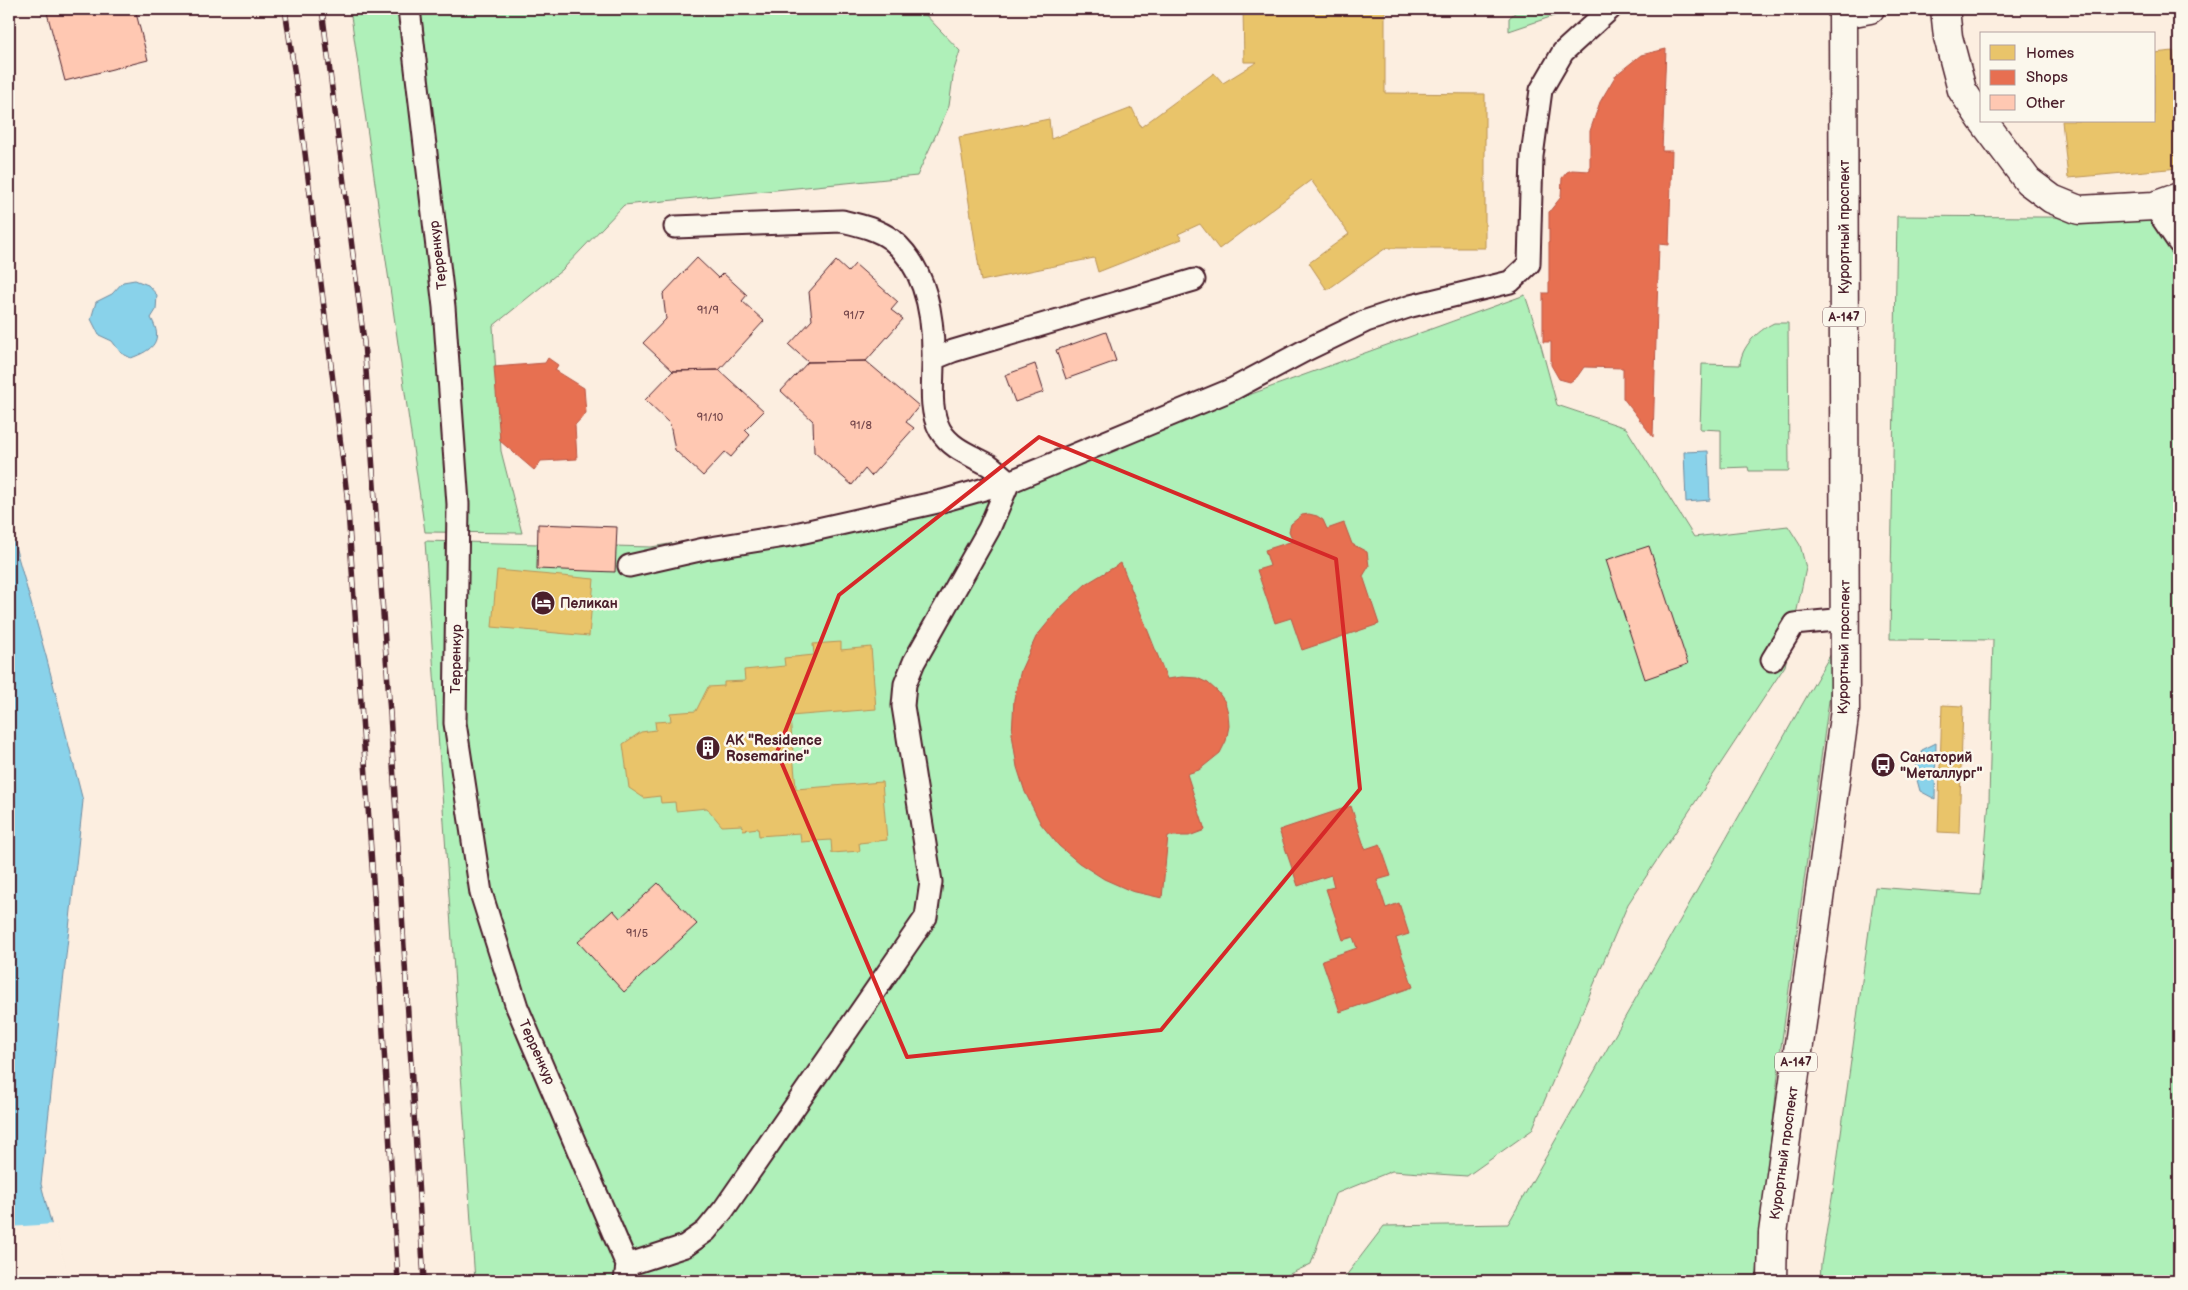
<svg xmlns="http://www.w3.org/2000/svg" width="2188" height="1290" viewBox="0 0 2188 1290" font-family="'Balsamiq Sans',sans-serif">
<rect width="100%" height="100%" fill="#fceee0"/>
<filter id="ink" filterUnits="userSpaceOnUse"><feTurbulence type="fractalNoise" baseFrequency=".02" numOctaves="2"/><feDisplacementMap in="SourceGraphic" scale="10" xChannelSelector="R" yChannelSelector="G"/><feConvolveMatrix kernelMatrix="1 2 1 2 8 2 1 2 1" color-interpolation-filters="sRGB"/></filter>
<g filter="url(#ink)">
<path fill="#aff0b9" stroke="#7c8872" d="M 350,9 L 920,9 L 960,51 L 954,70 L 949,106 L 917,176 L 624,205 L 562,270 L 493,326 L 501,451 L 522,533 L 425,532 Z
M 1519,9 L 1574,9 L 1509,31 L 1509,18 Z
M 1897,216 L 2178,218 L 2179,220 L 2179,1281 L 1820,1281 L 1821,1264 L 1832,1198 L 1875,887 L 1981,895 L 1989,801 L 1993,640 L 1890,639 Z
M 1525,295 L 1537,331 L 1557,405 L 1626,428 L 1694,537 L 1788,526 L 1800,545 L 1806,568 L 1785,666 L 1628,904 L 1532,1130 L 1467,1176 L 1392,1171 L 1335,1194 L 1311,1264 L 1275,1281 L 475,1281 L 425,541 L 651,547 L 978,493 Z
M 1774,323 L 1788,323 L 1789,471 L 1749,471 L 1748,467 L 1721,468 L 1721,430 L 1700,429 L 1702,364 L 1740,365 C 1741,347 1757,331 1774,323 Z
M 1837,643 L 1781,1047 L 1756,1281 L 1342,1281 L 1384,1226 L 1508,1224 Z"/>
<path fill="#89d2ea" stroke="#708a9e" d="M 135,280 L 148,285 L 157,295 L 156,310 L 151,318 C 164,341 153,350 131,358 L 121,353 L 112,341 L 99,335 L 91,319 L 96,302 L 112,294 L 123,282 Z
M 1708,451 L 1710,500 L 1686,502 L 1684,452 Z
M 9,525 L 46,656 L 83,801 L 41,1184 L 66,1281 L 9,1281 Z
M 1936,743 L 1935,799 L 1920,791 L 1914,769 L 1922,750 Z"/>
<path fill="#fceee0" d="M 54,1224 L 69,1281 L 9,1281 L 9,1227 Z"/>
<path fill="#e9c46a" stroke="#b99257" d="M 1243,9 L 1385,9 L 1385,93 L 1485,94 L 1485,248 L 1386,248 L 1327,290 L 1309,263 L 1349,234 L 1311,180 L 1219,249 L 1200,224 L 1178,234 L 1182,239 L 1098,272 L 1094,258 L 981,281 L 959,137 L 1049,119 L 1051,139 L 1132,108 L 1141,127 L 1214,73 L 1223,83 L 1257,62 L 1244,62 Z
M 2173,51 L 2179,110 L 2179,168 L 2068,178 L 2062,121 L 2154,121 L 2154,53 Z
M 497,570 L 594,579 L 589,636 L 492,627 Z
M 841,642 L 841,650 L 871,647 L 876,709 L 790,716 L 796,789 L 882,782 L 887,840 L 859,843 L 860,851 L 832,853 L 831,840 L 801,842 L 800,833 L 759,836 L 758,828 L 743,830 L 742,825 L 722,826 L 707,808 L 676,811 L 675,802 L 661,803 L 660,796 L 644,798 L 629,788 L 623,744 L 641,732 L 656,730 L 655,722 L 671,721 L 670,713 L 696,711 L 708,687 L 724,686 L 724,682 L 745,681 L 744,670 L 785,666 L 784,658 L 814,655 L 813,644 Z
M 1942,705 L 1963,706 L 1959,833 L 1938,832 Z"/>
<path fill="#e76f51" stroke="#b85746" d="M 1666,49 L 1662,151 L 1672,151 L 1669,245 L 1659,244 L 1653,437 L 1623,398 L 1623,368 L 1584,367 L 1577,377 L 1570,382 L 1559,379 L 1551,365 L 1551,342 L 1543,342 L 1543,293 L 1549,293 L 1549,212 L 1561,197 L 1562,178 L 1567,172 L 1572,170 L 1590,171 L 1590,131 L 1600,102 L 1616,75 L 1641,55 Z
M 548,358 L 558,365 L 555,370 L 584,388 L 586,413 L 575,425 L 577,459 L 541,461 L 534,470 L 500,441 L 494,367 L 545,363 Z
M 1309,514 L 1317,516 L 1323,520 L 1327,529 L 1344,523 L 1352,544 L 1367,552 L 1369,566 L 1363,576 L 1379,624 L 1302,650 L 1291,618 L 1275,623 L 1257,570 L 1270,566 L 1265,550 L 1293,541 L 1289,531 L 1291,524 L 1302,515 Z
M 1121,563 L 1167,679 L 1182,677 L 1197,678 L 1208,683 L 1218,692 L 1225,702 L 1228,713 L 1229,726 L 1226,741 L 1220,753 L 1199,770 L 1187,774 L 1205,830 L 1189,836 L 1168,836 L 1162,898 L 1131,891 L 1104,879 L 1079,863 L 1059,846 L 1041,824 L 1025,792 L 1017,767 L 1012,734 L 1014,699 L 1021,670 L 1036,637 L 1059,609 L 1086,584 Z
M 1351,806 L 1365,849 L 1380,844 L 1391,876 L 1377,880 L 1386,908 L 1399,903 L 1409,934 L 1396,938 L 1413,987 L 1340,1012 L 1322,960 L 1357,948 L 1353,937 L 1343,940 L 1326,889 L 1334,887 L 1331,875 L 1298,886 L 1279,830 Z"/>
<path fill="#ffc8b2" stroke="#4a1f2b" d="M 46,9 L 135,9 L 148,60 L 65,81 Z
M 697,258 L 718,278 L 723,273 L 747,295 L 742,301 L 764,321 L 719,370 L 673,371 L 643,343 L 666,319 L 663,294 Z
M 836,261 L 848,272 L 855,264 L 898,302 L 891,310 L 903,319 L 866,361 L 808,362 L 789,345 L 812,320 L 809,292 Z
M 1106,332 L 1116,361 L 1066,379 L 1056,350 Z
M 866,361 L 919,406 L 906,422 L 914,428 L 871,476 L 865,469 L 852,485 L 814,452 L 813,421 L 781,391 L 808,362 Z
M 1035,364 L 1044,392 L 1015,402 L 1005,375 Z
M 719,370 L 764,411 L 745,430 L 750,435 L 731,457 L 725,452 L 703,476 L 675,450 L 670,424 L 645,400 L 673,371 Z
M 538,524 L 617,527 L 615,572 L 537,569 Z
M 1649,546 L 1688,664 L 1645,679 L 1606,560 Z
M 658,883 L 697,924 L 624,992 L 578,942 L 613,910 L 620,918 Z"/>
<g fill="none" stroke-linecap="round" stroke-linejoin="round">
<defs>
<path id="lane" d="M 409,9 L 444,307 L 458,504 L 455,723 L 481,893 L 517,1007 L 627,1265 L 625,1281
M 2154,206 L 2179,243
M 675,227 L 842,221 C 859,225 878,229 892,240 C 927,269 934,319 933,362 C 933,384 929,410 940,430 C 951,449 971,455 989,465 C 996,470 1003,477 1009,482 L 1233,389 L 1306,350 L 1366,321 L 1411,306 L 1510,282 L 1529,264 L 1532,156 L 1541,90 L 1563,52 L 1610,9
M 933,359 L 953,351 L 1194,280
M 629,566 L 704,549 L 791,535 L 942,501 L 1009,482
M 1772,660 L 1794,624 L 1845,619
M 627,1265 L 685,1246 L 706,1231 L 724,1209 L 926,917 L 931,882 L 903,706 L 905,684 L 914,662 L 989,529 L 1009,482"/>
<path id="street" d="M 1945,9 L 1948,37 L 1962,90 L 1982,120
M 1843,14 L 1870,9
M 1983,121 L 2028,181 L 2052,199 L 2079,210 L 2154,206 L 2179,197"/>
<path id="primary" d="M 1772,1281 L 1773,1233 L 1845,710 L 1843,9"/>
</defs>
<use href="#lane" stroke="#4a1f2b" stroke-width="25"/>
<use href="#street" stroke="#4a1f2b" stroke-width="31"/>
<use href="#primary" stroke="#4a1f2b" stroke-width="31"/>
<use href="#lane" stroke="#fbf7ec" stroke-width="21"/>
<use href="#street" stroke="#fbf7ec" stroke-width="28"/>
<use href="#primary" stroke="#fbf7ec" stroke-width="28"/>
<defs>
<path id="rail" d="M 285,9 L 298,96 L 347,495 L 381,999 L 398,1281
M 322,9 L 364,342 L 390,713 L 424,1281"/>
</defs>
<use href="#rail" stroke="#4a1f2b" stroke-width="5.5"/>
<use href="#rail" stroke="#fbf7ec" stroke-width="4" stroke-dasharray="11" stroke-linecap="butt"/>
</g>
</g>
<path fill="none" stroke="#d62828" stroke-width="4" stroke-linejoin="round" d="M 1039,437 L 1336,559 L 1360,789 L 1161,1030 L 907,1057 L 777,752 L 839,595 Z"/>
<defs>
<symbol id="hotel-disc" viewBox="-11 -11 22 22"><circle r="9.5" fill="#4a1f2b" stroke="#fbf7ec"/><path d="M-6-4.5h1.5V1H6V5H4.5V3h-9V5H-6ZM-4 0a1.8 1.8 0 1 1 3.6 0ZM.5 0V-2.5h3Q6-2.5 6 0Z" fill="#fff"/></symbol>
<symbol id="building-disc" viewBox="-11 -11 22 22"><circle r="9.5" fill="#4a1f2b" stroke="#fbf7ec"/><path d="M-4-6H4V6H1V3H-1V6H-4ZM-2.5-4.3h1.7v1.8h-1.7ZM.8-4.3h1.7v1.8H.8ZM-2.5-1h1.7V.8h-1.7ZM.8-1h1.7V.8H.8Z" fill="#fff"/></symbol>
<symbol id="bus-disc" viewBox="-11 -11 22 22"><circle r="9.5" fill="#4a1f2b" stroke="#fbf7ec"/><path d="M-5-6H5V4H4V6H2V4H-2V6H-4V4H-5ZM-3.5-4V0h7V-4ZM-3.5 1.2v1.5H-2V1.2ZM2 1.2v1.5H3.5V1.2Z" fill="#fff"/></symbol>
</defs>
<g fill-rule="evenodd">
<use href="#hotel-disc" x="529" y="589" width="28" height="28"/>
<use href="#building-disc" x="694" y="734" width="28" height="28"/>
<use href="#bus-disc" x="1869" y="751" width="28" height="28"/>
</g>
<g text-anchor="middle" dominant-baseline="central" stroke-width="5" stroke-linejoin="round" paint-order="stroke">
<g font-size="11" fill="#77494d">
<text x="708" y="310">91/9</text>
<text x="854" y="315">91/7</text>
<text x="710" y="417">91/10</text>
<text x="861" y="425">91/8</text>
<text x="637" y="933">91/5</text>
</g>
<g fill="#fbf7ec" stroke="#7f6065" stroke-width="1">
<rect x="1823" y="307.5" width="42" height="19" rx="4"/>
<rect x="1775" y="1052.5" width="42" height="19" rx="4"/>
</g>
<g font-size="12" font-weight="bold" fill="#4a1f2b">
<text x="1844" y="317">А-147</text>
<text x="1796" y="1062">А-147</text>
</g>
<g font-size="14" fill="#4a1f2b" stroke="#fbf7ec">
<text transform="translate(1844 227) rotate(-90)">Курортный проспект</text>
<text transform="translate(438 255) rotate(-97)">Терренкур</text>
<text transform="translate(1844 647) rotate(-89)">Курортный проспект</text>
<text transform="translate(456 659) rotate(-89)">Терренкур</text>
<text transform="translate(537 1052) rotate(66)">Терренкур</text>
<text transform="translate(1784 1153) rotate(-82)">Курортный проспект</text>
</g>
<g font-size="14" font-weight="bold" fill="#4a1f2b" stroke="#fbf7ec" text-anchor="start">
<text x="560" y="603">Пеликан</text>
<text x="726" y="740">АК "Residence<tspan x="726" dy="16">Rosemarine"</tspan></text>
<text x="1900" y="757">Санаторий<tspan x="1900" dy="16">"Металлург"</tspan></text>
</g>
</g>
<rect width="2188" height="1290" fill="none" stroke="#fbf7ec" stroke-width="30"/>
<rect x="15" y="15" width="2158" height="1260" fill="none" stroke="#4a1f2b" stroke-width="2" filter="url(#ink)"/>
<rect x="1980" y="32" width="175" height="90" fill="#fbf7ec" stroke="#b4a19f"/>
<rect x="1990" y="45" width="25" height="15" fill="#e9c46a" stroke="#b4a19f"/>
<text x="2026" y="58" font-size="15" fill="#4a1f2b">Homes</text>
<rect x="1990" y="70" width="25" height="15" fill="#e76f51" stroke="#b4a19f"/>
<text x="2026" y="82" font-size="15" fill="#4a1f2b">Shops</text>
<rect x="1990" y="95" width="25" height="15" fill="#ffc8b2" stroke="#b4a19f"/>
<text x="2026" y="108" font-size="15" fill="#4a1f2b">Other</text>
</svg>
